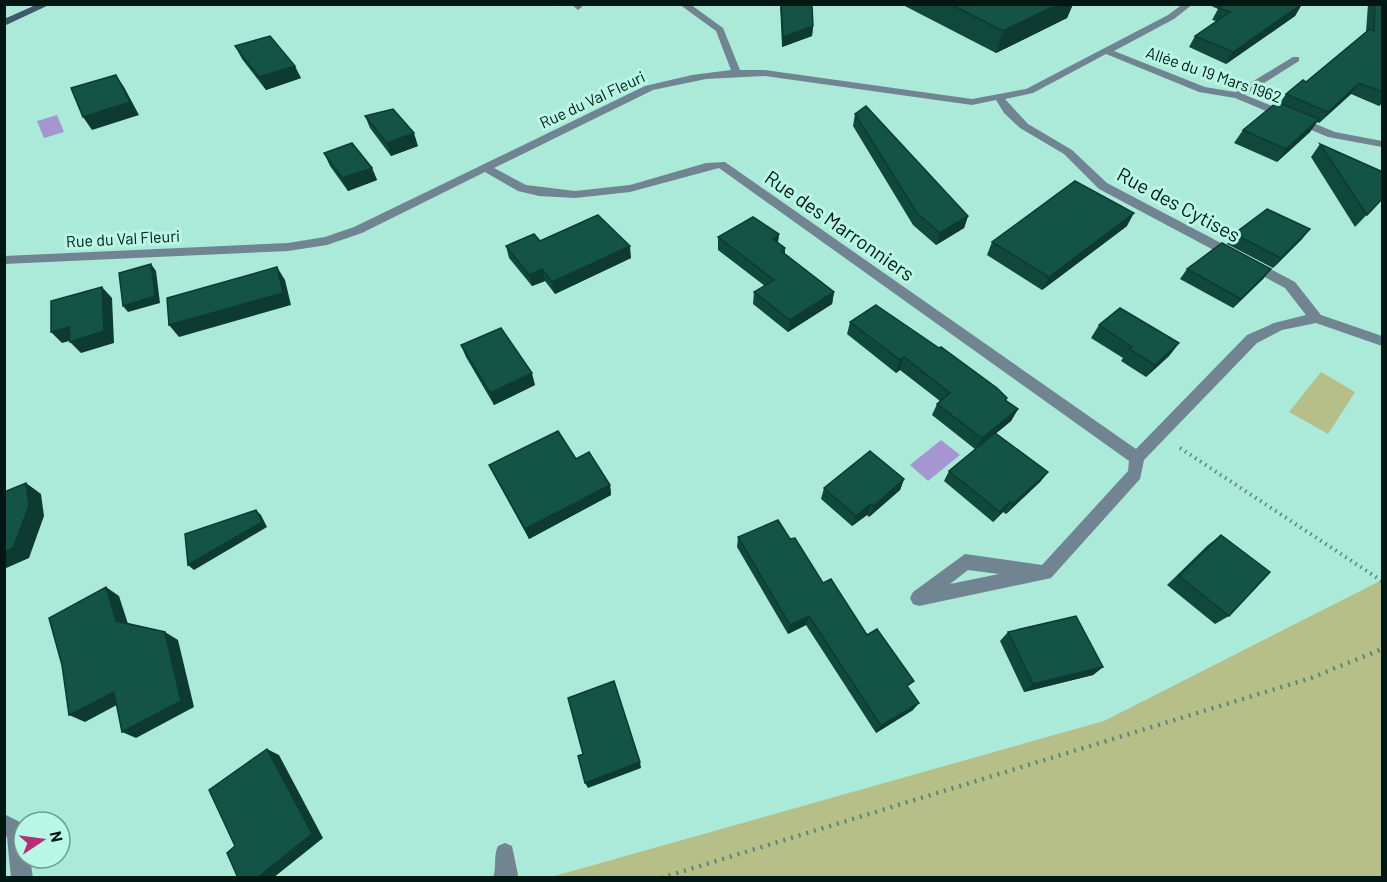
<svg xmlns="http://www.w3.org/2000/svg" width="1387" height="882" viewBox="0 0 1387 882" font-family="Barlow,sans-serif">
<rect width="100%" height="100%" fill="#abe9d8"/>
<path fill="#b6bf88" d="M 1321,372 L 1355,392 L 1328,434 L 1289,412 Z
M 1382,580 L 1382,877 L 551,877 L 1104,721 Z"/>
<path fill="#a596d2" d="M 57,115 L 64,132 L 44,138 L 37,121 Z
M 941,440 L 960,455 L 928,481 L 910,465 Z"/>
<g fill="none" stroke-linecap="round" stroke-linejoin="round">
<path stroke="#5a867a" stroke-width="4" stroke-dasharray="1.5 4.5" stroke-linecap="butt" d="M 1180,448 L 1382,581"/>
<path stroke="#5a867a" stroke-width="4.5" stroke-dasharray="2 6" stroke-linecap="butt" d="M 661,878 L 1311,678 L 1382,649"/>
<path fill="#708491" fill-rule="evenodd" d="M 571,4 L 581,4 L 582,7 L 578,10 Z
M 679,4 L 690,4 L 723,28 L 740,70 L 765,70 L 972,99 L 1026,89 L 1168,15 L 1183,4 L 1193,4 L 1174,19 L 1114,51 L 1205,87 L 1235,92 L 1293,57 L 1299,57 L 1299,61 L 1245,95 L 1335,132 L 1382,141 L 1382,147 L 1328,137 L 1235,98 L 1199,92 L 1106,54 L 1033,93 L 1005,99 L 1028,124 L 1072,150 L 1107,183 L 1295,282 L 1321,315 L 1382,336 L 1382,346 L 1316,323 L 1282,330 L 1257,343 L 1144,460 L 1140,479 L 1051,578 L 919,606 L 913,604 L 910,598 L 913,592 L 965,554 L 1042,565 L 1128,471 L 1129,461 L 719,168 L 630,192 L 575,198 L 539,196 L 518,191 L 485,172 L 362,233 L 327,245 L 288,251 L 4,264 L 4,256 L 288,243 L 325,237 L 354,227 L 645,86 L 692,75 L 731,70 L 716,31 ZM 765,76 L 972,105 L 996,100 L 1004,113 L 1020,128 L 1064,154 L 1099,189 L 1285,288 L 1306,315 L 1274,323 L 1247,335 L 1136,449 L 725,162 L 706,163 L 630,185 L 575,191 L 526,185 L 494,168 L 653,90 L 706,79 ZM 968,570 L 999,574 L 950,584 Z
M 4,814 L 24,824 L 24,858 L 30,858 L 33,878 L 11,878 L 7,837 L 4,835 Z
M 505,843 L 512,846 L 518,875 L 517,878 L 493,878 C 497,867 493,856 498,846 Z"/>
<path fill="#3d5b6d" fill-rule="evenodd" d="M 38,4 L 51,4 L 4,26 L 4,19 Z"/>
</g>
<path fill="#10483c" d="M 780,4 L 810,4 L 813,26 L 812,36 L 782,47 Z
M 901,4 L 1073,4 L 1067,18 L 996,53 Z
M 1207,4 L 1302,4 L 1295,16 L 1226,64 L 1189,47 L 1195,36 L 1216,21 L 1212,20 L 1218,9 Z
M 1368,4 L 1383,4 L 1383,103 L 1379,106 L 1351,94 L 1319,123 L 1317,122 L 1310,132 L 1277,162 L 1234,143 L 1243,130 L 1280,103 L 1286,94 L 1306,82 L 1366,32 Z
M 235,46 L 301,78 L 266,90 L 242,59 Z
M 855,114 L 968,216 L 964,228 L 936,245 L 913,225 L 853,126 Z
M 365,116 L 418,146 L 391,156 L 370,128 Z
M 1320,144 L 1383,172 L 1383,198 L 1355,227 L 1311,157 Z
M 324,153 L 372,168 L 377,180 L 348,191 L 330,166 Z
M 1127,226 L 1042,290 L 987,255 L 992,242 Z
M 1310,229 L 1302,239 L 1273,268 L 1227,244 L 1234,234 Z
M 779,234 L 778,243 L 785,248 L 785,254 L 834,292 L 832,304 L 788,332 L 753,304 L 754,292 L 765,286 L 718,250 L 718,237 Z
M 540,241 L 631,258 L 555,294 L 545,281 L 532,286 L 509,258 L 506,246 Z
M 1187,269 L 1271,269 L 1263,279 L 1233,308 L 1180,279 Z
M 850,322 L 1007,398 L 1006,400 L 1018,409 L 1011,421 L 996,433 L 1048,472 L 1040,482 L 1006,514 L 1003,512 L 993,522 L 944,481 L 949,471 L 975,449 L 932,415 L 937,404 L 940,401 L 900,370 L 896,373 L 847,334 Z
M 1099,325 L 1179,343 L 1169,356 L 1146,377 L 1121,361 L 1123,358 L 1091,338 Z
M 461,345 L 535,385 L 494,405 L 466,357 Z
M 576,459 L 610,485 L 611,495 L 529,539 L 494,475 L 489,465 Z
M 904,479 L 900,490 L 869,517 L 867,515 L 852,526 L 821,499 L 824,488 Z
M 1221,535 L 1229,616 L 1215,624 L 1167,585 L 1208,545 Z
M 738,537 L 790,539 L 823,583 L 867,635 L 908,688 L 913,710 L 876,733 L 806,625 L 788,634 L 737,547 Z
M 1008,632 L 1103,667 L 1093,675 L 1024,692 L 1000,641 Z"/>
<path fill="#0d3b31" d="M 1058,4 L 1073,4 L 1067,18 L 996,53 L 1003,31 Z
M 1302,4 L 1295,16 L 1226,64 L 1233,52 Z
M 813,26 L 812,36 L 782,47 L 783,37 Z
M 295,66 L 301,78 L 266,90 L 259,77 Z
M 116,75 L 124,87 L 139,115 L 92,130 L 83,117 Z
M 1359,83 L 1351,94 L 1319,123 L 1328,112 Z
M 1319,119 L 1310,132 L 1277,162 L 1286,149 Z
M 414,133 L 418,146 L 391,156 L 387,143 Z
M 372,168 L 377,180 L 348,191 L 342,178 Z
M 1134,213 L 1127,226 L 1042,290 L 1049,277 Z
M 968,216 L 964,228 L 936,245 L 940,233 Z
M 1310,229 L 1302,239 L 1273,268 L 1281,258 Z
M 779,234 L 777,247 L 773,239 Z
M 630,246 L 631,258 L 555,294 L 552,282 Z
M 151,264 L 156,271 L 160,303 L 128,312 L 123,306 Z
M 277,267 L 285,280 L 291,305 L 179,337 L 169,325 Z
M 542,269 L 545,281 L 532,286 L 529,275 Z
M 1271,269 L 1263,279 L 1233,308 L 1241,299 Z
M 102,287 L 112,298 L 114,343 L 81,353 L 70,342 Z
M 834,292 L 832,304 L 788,332 L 790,320 Z
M 69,327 L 80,338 L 62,343 L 51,332 Z
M 1179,343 L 1169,356 L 1146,377 L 1155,365 Z
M 904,357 L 900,370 L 896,373 L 900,360 Z
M 532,373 L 535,385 L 494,405 L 490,393 Z
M 1018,409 L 1011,421 L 976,450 L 982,438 Z
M 1048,472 L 1040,482 L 1006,514 L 1013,504 Z
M 904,479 L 900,490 L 869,517 L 874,506 Z
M 26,483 L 41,494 L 44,516 L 29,558 L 4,569 L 4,552 Z
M 610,485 L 611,495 L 529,539 L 525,529 Z
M 1010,502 L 1003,512 L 993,522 L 1000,512 Z
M 871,504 L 867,515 L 852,526 L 856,516 Z
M 256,510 L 261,515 L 267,527 L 194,570 L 188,565 Z
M 106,587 L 119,596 L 130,630 L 116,621 Z
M 809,616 L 806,625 L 788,634 L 790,625 Z
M 165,632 L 178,640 L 194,707 L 136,738 L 122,732 Z
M 1103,667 L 1093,675 L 1024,692 L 1033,684 Z
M 114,692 L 128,699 L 85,722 L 69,715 Z
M 919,703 L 913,710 L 876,733 L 881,726 Z
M 267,749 L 279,755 L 323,838 L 273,878 L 257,878 Z
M 640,762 L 641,768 L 588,788 L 585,783 Z"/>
<path fill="#135446" stroke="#0d3b31" stroke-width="1.5" d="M 781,4 L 810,4 L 812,6 L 813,26 L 783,37 Z
M 950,4 L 1058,4 L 1003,31 Z
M 1224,4 L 1302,4 L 1233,52 L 1195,36 L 1230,12 L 1219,8 Z
M 1375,4 L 1383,4 L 1383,92 L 1359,83 L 1328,112 L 1286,94 L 1303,80 L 1306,82 L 1370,29 L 1374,31 Z
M 270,36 L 295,66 L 259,77 L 235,46 Z
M 116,75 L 130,102 L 83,117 L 71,88 Z
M 1277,102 L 1319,119 L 1286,149 L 1243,130 Z
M 866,106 L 968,216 L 940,233 L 917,213 L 855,114 Z
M 393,109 L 414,133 L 387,143 L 365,116 Z
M 352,143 L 372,168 L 342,178 L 324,153 Z
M 1320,144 L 1383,172 L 1383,198 L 1367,215 Z
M 1075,181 L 1134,213 L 1049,277 L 992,242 Z
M 1267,209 L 1310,229 L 1281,258 L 1234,234 Z
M 598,215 L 630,246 L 552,282 L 542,269 L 529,275 L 506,246 L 534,234 L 540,241 Z
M 753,217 L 779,234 L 773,239 L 785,248 L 781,251 L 834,292 L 790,320 L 754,292 L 774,280 L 718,237 Z
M 1222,243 L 1271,269 L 1241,299 L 1187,269 Z
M 151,264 L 155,296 L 123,306 L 119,273 Z
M 277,267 L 283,293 L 169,325 L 167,298 Z
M 102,287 L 104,331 L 70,342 L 69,327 L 51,332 L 51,301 Z
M 876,305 L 939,348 L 941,347 L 997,388 L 1007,398 L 1005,400 L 1018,409 L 982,438 L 937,404 L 950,393 L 904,357 L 900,360 L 850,322 Z
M 1120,308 L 1179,343 L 1155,365 L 1129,349 L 1132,347 L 1099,325 Z
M 501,328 L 532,373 L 490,393 L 461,345 Z
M 558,431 L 576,459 L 589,452 L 610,485 L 525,529 L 489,465 Z
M 995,433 L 1048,472 L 1013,504 L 1010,502 L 1000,512 L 949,471 Z
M 870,451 L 904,479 L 874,506 L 871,504 L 856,516 L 824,488 Z
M 26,483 L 29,506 L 13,548 L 4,552 L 4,492 Z
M 256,510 L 262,522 L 188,565 L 185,534 Z
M 778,520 L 790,539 L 795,538 L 823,583 L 831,579 L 867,635 L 877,629 L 914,681 L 907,686 L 919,703 L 881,726 L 809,616 L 790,625 L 738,537 Z
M 1221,535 L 1270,572 L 1229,616 L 1179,576 Z
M 106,587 L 116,621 L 165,632 L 181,701 L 122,732 L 114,692 L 69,715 L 62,665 L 49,618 Z
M 1076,616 L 1103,667 L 1033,684 L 1008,632 Z
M 614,681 L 640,762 L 585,783 L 578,756 L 583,754 L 568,698 Z
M 267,749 L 312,834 L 257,878 L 238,878 L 227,853 L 235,846 L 209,790 Z"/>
<g text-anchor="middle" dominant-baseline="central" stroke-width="6" stroke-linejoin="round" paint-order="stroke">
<g font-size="16" fill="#011812" stroke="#b8f7e5">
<text transform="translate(1214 74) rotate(19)">Allée du 19 Mars 1962</text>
<text transform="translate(592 99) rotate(-25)">Rue du Val Fleuri</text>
<text transform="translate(123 238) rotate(-3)">Rue du Val Fleuri</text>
</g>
<g font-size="20" fill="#011812" stroke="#b8f7e5">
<text transform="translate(1179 204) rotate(28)">Rue des Cytises</text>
<text transform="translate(840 225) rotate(35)">Rue des Marronniers</text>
</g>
</g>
<rect width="1387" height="882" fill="none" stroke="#011812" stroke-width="12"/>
<g transform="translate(42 840) rotate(77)"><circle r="28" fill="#b8f7e5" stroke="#6f9e91" stroke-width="1.5"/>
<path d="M0-4.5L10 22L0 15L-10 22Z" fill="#b72f71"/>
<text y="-9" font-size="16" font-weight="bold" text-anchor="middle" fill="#011812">N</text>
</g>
</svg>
